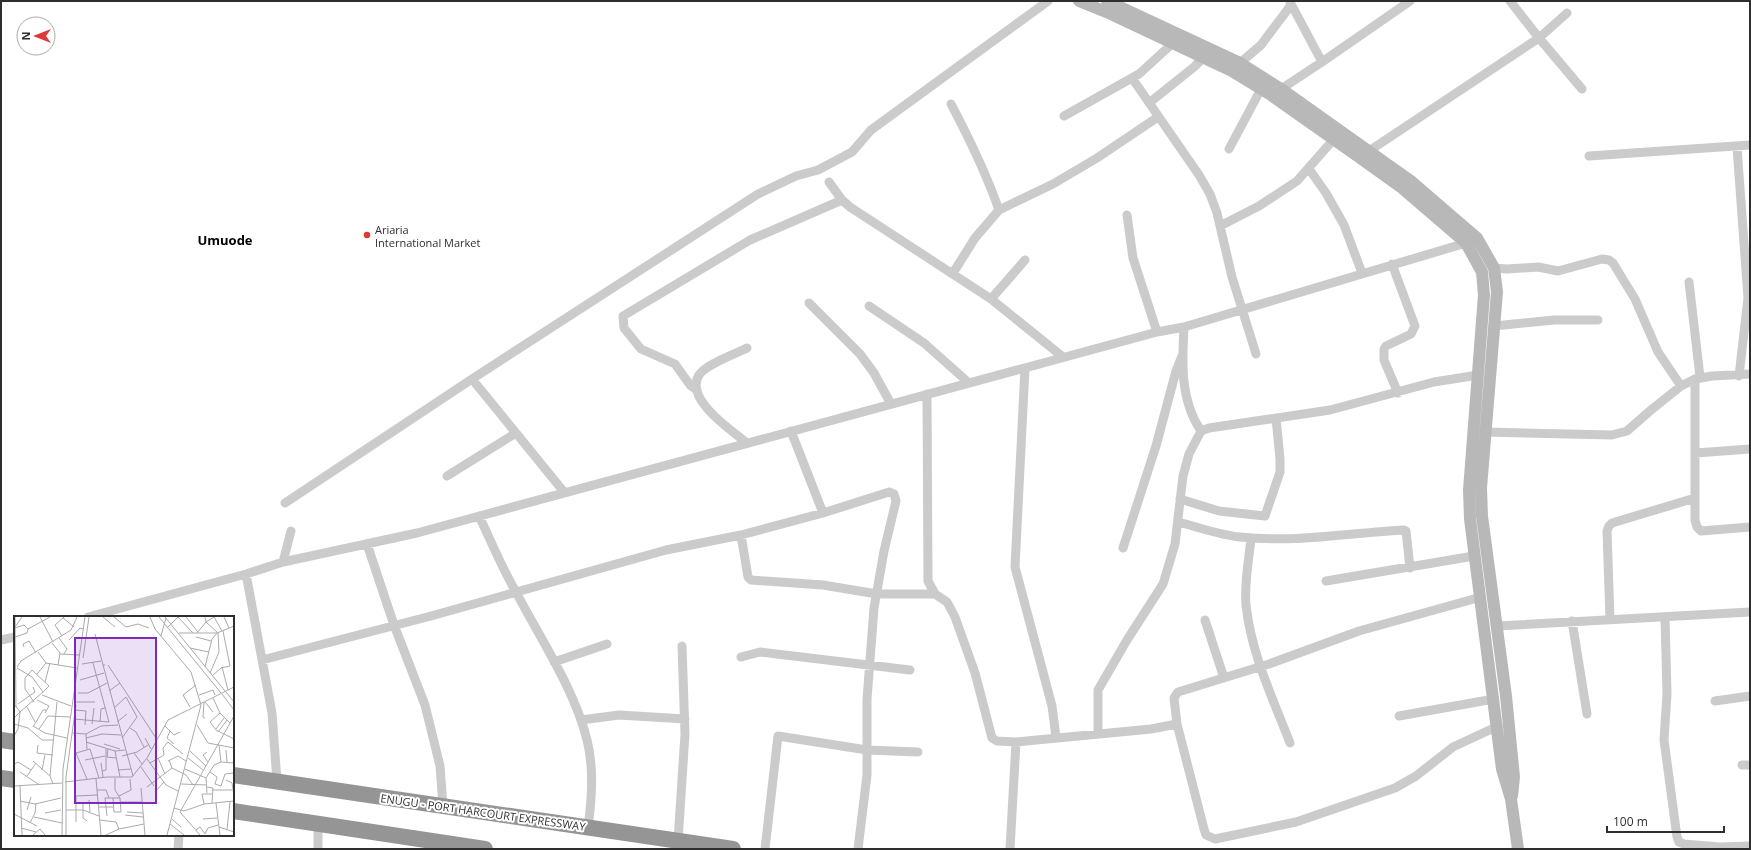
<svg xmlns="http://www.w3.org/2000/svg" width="1751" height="850" viewBox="0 0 1751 850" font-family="'Open Sans',sans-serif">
<rect width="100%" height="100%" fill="#fff"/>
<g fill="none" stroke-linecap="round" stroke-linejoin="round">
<path stroke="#cbcbcb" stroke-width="9" d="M 1510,1 L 1539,38 L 1582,89
M 1290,2 L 1322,62
M 1240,63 L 1261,45 L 1291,5
M 1132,78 L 1199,175 L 1210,194 L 1217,213 L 1232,277 L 1256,354
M 1281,89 L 1322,62 L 1410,1
M 1149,103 L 1194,67 L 1200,61 L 1196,54
M 951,104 C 969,138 986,173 999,210
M 1064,116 L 1139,74 L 1173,43
M 1737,147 L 1748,298 L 1739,376
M 1229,149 L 1261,89
M 1369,151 L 1539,38 L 1567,13
M 1589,156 L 1750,145
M 1309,169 L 1326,193 L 1344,225 L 1362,273
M 829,182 L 842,200 L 850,207 L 991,299 L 1063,357
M 1127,215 L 1133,258 L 1157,332
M 1220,226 L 1259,206 L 1297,181 L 1334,139
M 1392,264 L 1415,326 L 1411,334 L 1386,346 L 1384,349 L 1384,360 L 1398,393
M 1494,268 L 1507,269 L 1538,267 L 1558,271 L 1602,259 L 1609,260 L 1613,263 L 1635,299 L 1658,352 L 1681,386
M 953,273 L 975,238 L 999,210 L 1053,184 L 1097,158 L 1158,117
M 1689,282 L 1700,377
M 991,299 L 1025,260
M 809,303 L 860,354 L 874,373 L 891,404
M 869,306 L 924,343 L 969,383
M 1494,326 L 1554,320 L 1598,320
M 1184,327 C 1182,363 1180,400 1201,431
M 1025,368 L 1015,567 L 1052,706 L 1056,737
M 472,379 L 564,492
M 1695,379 L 1695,520 L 1697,527 L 1701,531 L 1750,527
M 697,390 L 690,385 L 675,364 L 641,349 L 624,328 L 623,316 L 750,240 L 842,200
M 927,394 L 928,581 L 935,594 L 947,602 L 955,617 L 975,673 L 992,738 L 997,741 L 1016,742 L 1151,729 L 1177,724
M 791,431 L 823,513
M 1485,432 L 1612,435 L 1627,431 L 1651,410 L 1681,386 L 1695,379 L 1712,376 L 1750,374
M 747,443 C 731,430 684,399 699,375 C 706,364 735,354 747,348
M 1696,453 L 1750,449
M 447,476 L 516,433
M 1180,499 L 1219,511 L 1265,516 L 1280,472 L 1280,459 L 1276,418
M 285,503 L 472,379 L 758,194 L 796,176 L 818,170 L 852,152 L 871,130 L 1048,1
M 479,516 C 491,541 502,568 516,592 C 540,638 575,690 587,740 C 594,767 592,799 588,827
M 1178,522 C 1198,527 1219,535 1240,537 C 1295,543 1349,533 1404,530 L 1406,531 L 1410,568
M 741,535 L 748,577 L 751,580 L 823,585 L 877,594 L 935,594
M 1251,538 C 1249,560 1244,582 1246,605 C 1251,653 1273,699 1290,743
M 367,544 L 394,625 L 425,705 L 440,766 L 443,806
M 1123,548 L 1156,446 L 1176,371 L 1182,356
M 283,562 L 417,533 L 1157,332 L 1184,327 L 1466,243
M 246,574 L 272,713 L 277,781
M 1326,581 L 1474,556
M 1481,597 L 1359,631 L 1269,664 L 1178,692 L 1174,698 L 1177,724 L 1204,829 L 1206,835 L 1215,839 L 1296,822 L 1395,788 L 1416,776 L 1453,747 L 1498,726
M 88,617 L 246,574 L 283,562 L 291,531
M 1665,617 L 1667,694 L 1664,740 L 1677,837 L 1679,842 L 1684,844 L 1720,847 L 1750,846
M 1610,619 L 1607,531 L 1609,526 L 1612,523 L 1695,498
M 1205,620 L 1224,678
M 1572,621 L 1587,714
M 1497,626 L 1750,612
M 1,640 L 15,637
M 741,657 L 760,652 L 910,670
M 262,660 L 431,616 L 666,550 L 741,535 L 823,513 L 889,492 L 894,494 L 896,501 L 884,551 L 874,608 L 867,699 L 867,775 L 858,849
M 554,662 L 607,644
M 1715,701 L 1750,696
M 1399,716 L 1494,699
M 581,720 L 619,715 L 685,719
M 1098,733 L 1098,690 L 1127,640 L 1163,584 L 1175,544 L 1183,476 L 1189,454 L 1201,431 L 1209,428 L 1330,410 L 1434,382 L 1478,375
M 1742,765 L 1750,765
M 678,841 L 685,734 L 682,646
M 178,849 L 179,835
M 318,849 L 318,824
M 765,849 L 778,736 L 867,750 L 918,752
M 1010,849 L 1016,742"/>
<path stroke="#b8b8b8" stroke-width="12" d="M 1079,1 L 1111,14 L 1230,70 L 1271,95 L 1359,157 L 1402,188 L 1466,243 L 1482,272 L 1484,295 L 1469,490 L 1470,519 L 1502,769 L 1511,799 L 1518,849
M 1107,1 L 1240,63 L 1281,89 L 1412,182 L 1477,238 L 1494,268 L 1497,292 L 1481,488 L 1482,516 L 1506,696 L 1514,777 L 1512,796"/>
<path stroke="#959595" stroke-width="16" d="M 1,740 L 15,742
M 233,775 L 733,849
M 1,778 L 15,780
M 233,811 L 485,849"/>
</g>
<circle fill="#e03935" stroke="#fff" stroke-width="1.5" cx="367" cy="235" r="4"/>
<g text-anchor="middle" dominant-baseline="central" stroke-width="4" stroke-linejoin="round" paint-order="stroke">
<g font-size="11" fill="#2e2e2e" stroke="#fff" text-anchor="start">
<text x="375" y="229">Ariaria<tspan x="375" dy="13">International Market</tspan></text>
</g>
<g font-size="11" fill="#2e2e2e" stroke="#fff">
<text transform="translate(483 812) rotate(8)">ENUGU - PORT HARCOURT EXPRESSWAY</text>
</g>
<g font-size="13" font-weight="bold" fill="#000" stroke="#fff">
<text x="225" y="240">Umuode</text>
</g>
</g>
<g transform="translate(14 616)">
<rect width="220" height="220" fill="#fff"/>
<path fill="none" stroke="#ababab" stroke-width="1" d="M 1,1 L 2,91M 26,1 L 39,26M 89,1 L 101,11M 100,1 L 112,11 L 124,8 L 135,12M 136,1 L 141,13 L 177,56 L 187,89 L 153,219M 145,1 L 207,77M 151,1 L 211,75M 164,1 L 179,17M 172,1 L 184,16M 191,1 L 192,6 L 204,17 L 205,36 L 196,57M 200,1 L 208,15M 210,1 L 215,12M 49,2 L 60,11M 1,11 L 8,1M 1,12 L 10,9 L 14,13M 153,12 L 164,1M 209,15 L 216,50M 165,17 L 203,17 L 220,10M 183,17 L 192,6 L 200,1M 81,18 L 89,49 L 91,49M 48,20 L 41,9 L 50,1M 147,20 L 152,2M 1,21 L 13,17 L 14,13 L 36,1M 182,21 L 197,25M 45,22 L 53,33 L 50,38M 55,24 L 66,12 L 69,13M 38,27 L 46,37 L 44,49M 10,31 L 9,28 L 15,25 L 22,37M 176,32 L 195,36M 24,36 L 32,47 L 63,52M 46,38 L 65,39M 69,42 L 75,1M 68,48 L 87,45M 89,49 L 119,160M 94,49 L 142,122M 3,51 L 7,45 L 57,14 L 63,1M 191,51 L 198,23 L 203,17M 208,51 L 214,74M 23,58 L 32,47M 198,60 L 207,52 L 216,50M 66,64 L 90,57M 31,66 L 36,47M 220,71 L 220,34M 95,75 L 106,67M 212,76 L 220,86M 64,77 L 74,77 L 93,67M 208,78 L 220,94M 28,79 L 57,90M 185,79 L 199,74 L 201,79M 199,82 L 206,97 L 216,107M 23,84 L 35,90 L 31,97M 20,86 L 11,73 L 11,62 L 18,54 L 35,70 L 29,76M 62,86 L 81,86M 190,86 L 189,101 L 191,102M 191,86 L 199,96M 0,88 L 6,96 L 1,101M 4,88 L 21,76 L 19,71M 13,91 L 21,106M 176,91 L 169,79 L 182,69M 100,92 L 112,81 L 123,101M 62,94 L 72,95 L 71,109M 206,97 L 196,106 L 202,114 L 220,123M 60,103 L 95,106 L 79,47M 86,106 L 87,93 L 91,92M 103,106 L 113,98M 0,108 L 14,112 L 28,124 L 40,124M 78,108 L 80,92M 183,109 L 194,127 L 220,132M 19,110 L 31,117 L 53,122M 151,110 L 160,119 L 166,116M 19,111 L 29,94 L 32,94M 116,112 L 122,116 L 130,131M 25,113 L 34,100 L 56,101M 202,113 L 210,102M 156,115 L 153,122 L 160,128M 204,116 L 213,104M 58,117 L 72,118 L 87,110 L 104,109M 72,118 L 73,133M 0,120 L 4,113 L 6,96 L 29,76 L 18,61 L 3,52M 72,122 L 88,118 L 107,119M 108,122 L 123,101M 131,122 L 137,133M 72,126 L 101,135 L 111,134M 90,128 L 106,133M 24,129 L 23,137 L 39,139M 205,129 L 207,146M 94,133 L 93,141 L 102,142M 212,134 L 213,146M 101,135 L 106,161M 176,135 L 192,150M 193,136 L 189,139 L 194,146M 120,137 L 128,148M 108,140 L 123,136 L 134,129M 144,142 L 151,158M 174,142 L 189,154M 133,143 L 152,169 L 164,175M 71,144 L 91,140M 155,144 L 158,152 L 172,159 L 179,169M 19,145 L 36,160M 154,145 L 164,140 L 172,145M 87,147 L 89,161M 136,147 L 150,139 L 149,132 L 154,126 L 169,138M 1,148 L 4,146 L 17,154M 127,151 L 140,170M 171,153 L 192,162M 28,154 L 31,139M 104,154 L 117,153M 88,155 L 92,154 L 92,133M 6,156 L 24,168M 196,156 L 203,161 L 201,168 L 207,170 L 211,158 L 220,157M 13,160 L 22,147M 73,163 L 62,137 L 76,133 L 85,162M 82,163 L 87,219M 212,164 L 218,167 L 220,180M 51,166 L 93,161 L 118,161 L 133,142 L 154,104 L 220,71M 39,168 L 36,160 L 43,86M 167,168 L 193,169M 0,170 L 48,167M 6,170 L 8,219M 133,171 L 158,152M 193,171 L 199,172 L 198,187M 127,172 L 131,219M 83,174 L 92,174 L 95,182M 198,174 L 218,174M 142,175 L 150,166M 193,177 L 192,162 L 200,149 L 207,146 L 220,147M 105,180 L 117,174 L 116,163M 99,182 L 100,196 L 107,196 L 106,182 L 101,174 L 101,162M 75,184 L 76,196M 6,185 L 21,188 L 47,182M 106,186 L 128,186M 202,187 L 206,219M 190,188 L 188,178 L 198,178M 84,191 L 99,191M 160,192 L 170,195 L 190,188 L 220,185M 13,194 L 17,181M 52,194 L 69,194 L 69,186M 113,196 L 129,197M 31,197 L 47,194M 0,198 L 23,210M 111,199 L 129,201M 93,200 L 91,182 L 106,182M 20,201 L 48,207M 158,203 L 167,211M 189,203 L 203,202M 85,204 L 102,206 L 105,213M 73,205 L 69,202 L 69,194 L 85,200M 62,206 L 62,180 L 83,179M 16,207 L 21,197 L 22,187M 156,208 L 170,219M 205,211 L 220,216M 7,212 L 22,216M 213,213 L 216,186M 182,214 L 186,211 L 191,218 L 194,212 L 204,209M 19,219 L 26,213 L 31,219M 48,219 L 49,153 L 71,1M 52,219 L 52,161 L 62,89M 92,219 L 105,213 L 130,208M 186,219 L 166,196 L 220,100"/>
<path fill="#7b2cbf" fill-opacity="0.15" stroke="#7b2cbf" stroke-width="2" d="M 61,22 L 142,22 L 142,187 L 61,187 Z"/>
<rect width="220" height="220" fill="none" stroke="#2e2e2e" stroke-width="2"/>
</g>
<rect width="1751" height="850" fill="none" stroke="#2e2e2e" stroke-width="4"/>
<g transform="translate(36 36) rotate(270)"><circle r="19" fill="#ffffff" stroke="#ababab"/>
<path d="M0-3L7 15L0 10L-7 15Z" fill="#e03935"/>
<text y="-6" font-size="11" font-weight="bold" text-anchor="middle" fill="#2e2e2e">N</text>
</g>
<path d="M1607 826v6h117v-6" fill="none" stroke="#2e2e2e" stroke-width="2"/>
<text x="1613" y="826" font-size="12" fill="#2e2e2e" stroke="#ffffff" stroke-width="3" paint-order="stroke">100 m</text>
</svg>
